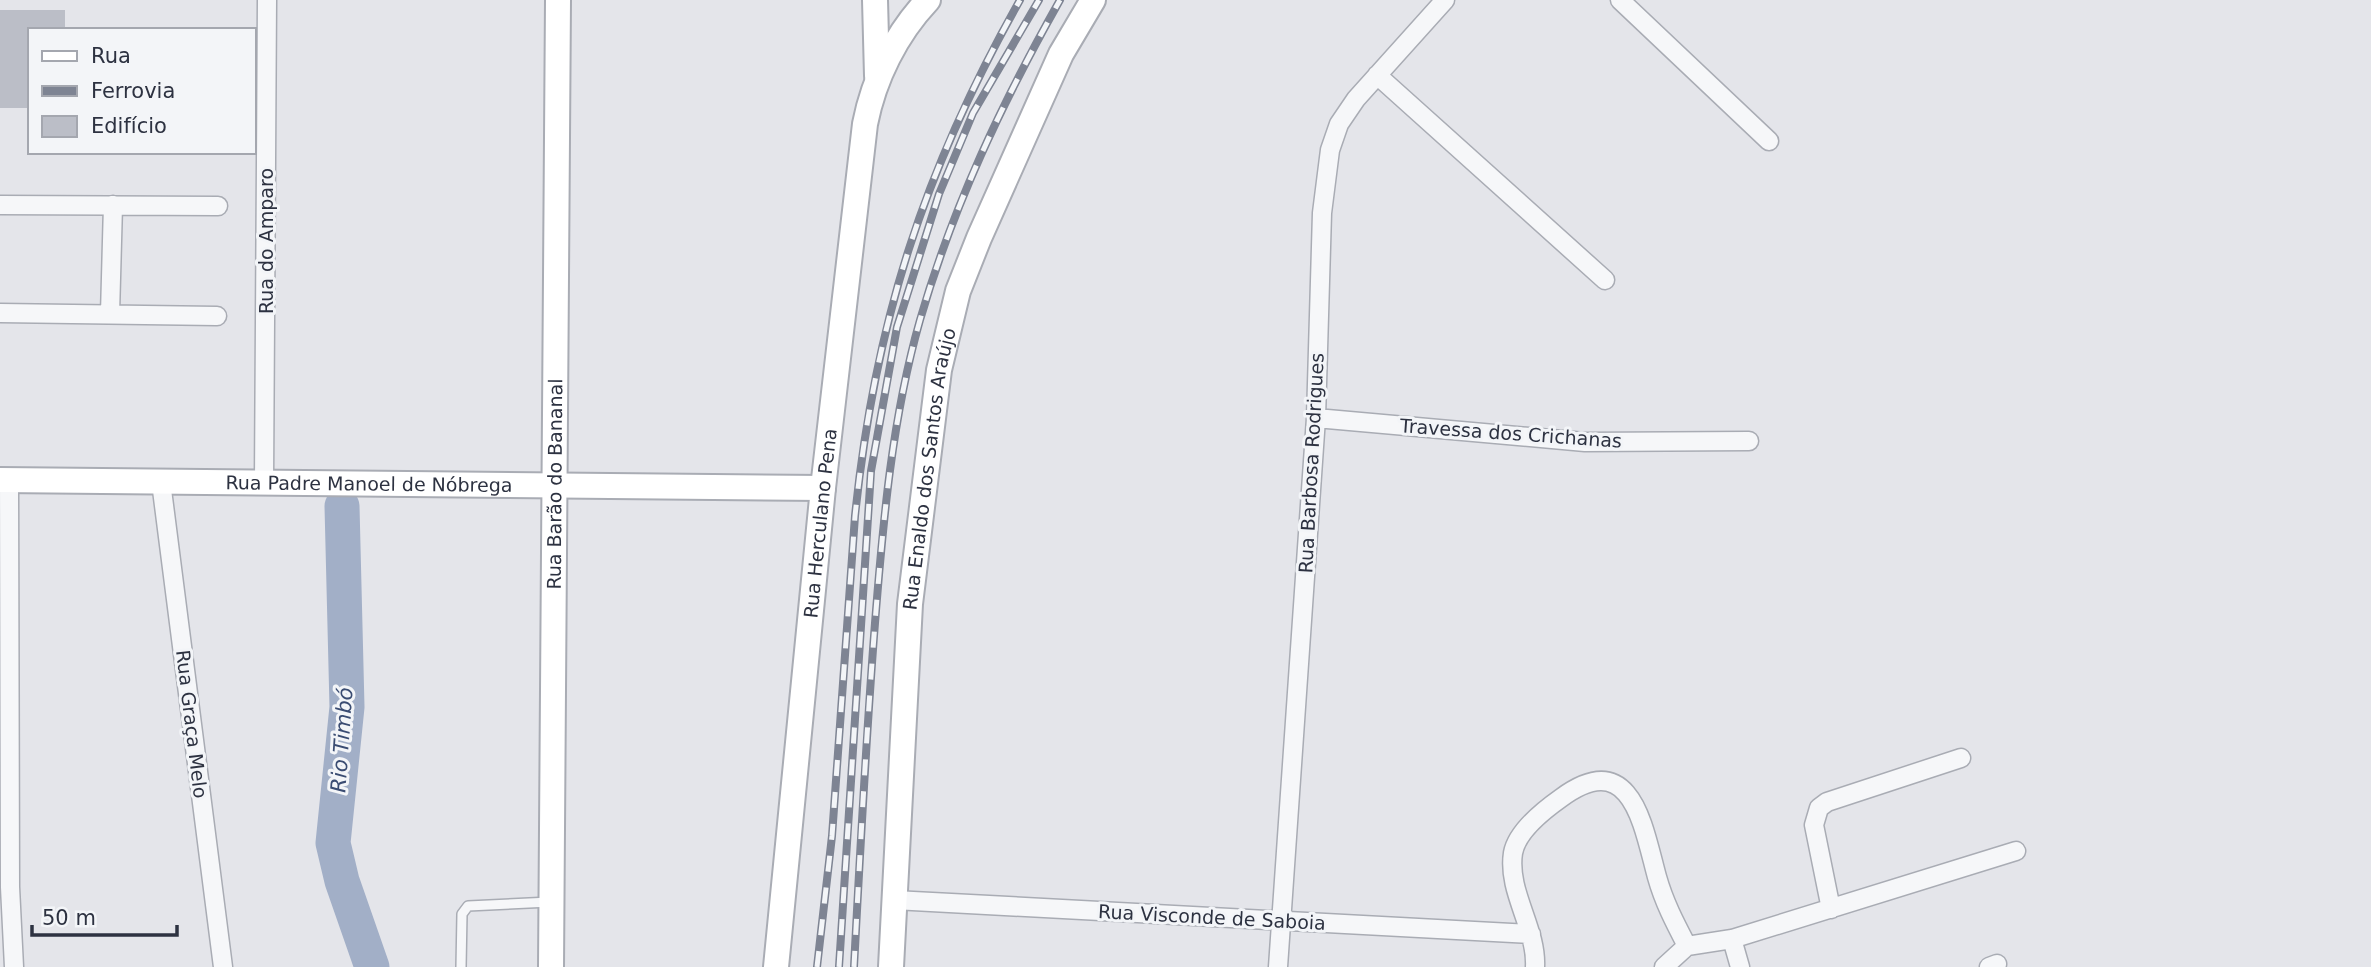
<svg xmlns="http://www.w3.org/2000/svg" width="2371" height="967" viewBox="0 0 2371 967" font-family="'DejaVu Sans',sans-serif">
<rect width="100%" height="100%" fill="#e4e5ea"/>
<g fill="none" stroke-linecap="round" stroke-linejoin="round">
<path stroke="#a2afc7" stroke-width="35" d="M 342,506 L 347,707 L 333,843 L 342,881 L 372,967"/>
</g>
<path fill="#bbbec7" d="M 0,10 L 65,10 L 65,30 L 30,30 L 30,108 L 0,108 Z"/>
<g fill="none" stroke-linecap="round" stroke-linejoin="round">
<defs>
<path id="lane" d="M 461,967 L 462,914 L 468,906 L 550,902"/>
<path id="street" d="M 1620,0 L 1769,141
M 1377,75 L 1605,280
M 0,205 L 218,206
M 0,313 L 217,316
M 110,314 L 113,205
M 1316,418 L 1585,442 L 1749,441
M 9,481 L 10,887 L 14,967
M 264,481 L 267,0
M 161,482 L 223,967
M 894,900 L 1531,934
M 1831,909 L 1814,825 L 1819,808 L 1827,802 L 1961,758
M 1732,939 L 1740,967
M 1278,967 L 1316,418 L 1322,213 L 1330,150 L 1339,124 L 1356,99 L 1445,0
M 1535,967 C 1537,928 1507,892 1513,853 C 1517,831 1544,810 1561,798 C 1632,746 1643,826 1657,877 C 1664,902 1675,923 1687,946
M 1664,967 L 1687,946 L 1732,939 L 2016,851
M 1989,967 L 1997,964"/>
<g id="secondary">
<path d="M 875,0 L 877,76"/>
<path id="s1" d="M 0,480 L 823,488"/>
<path id="s2" d="M 551,967 L 558,0"/>
<path id="s3" d="M 776,967 L 823,488 L 865,124 C 874,78 896,34 928,0"/>
<path id="s4" d="M 891,967 L 910,604 L 939,370 L 958,291 L 979,238 L 1061,54 L 1093,0"/>
</g>
</defs>
<use href="#lane" stroke="#a9acb4" stroke-width="12"/>
<use href="#street" stroke="#a9acb4" stroke-width="21"/>
<use href="#secondary" stroke="#a9acb4" stroke-width="28"/>
<use href="#lane" stroke="#f6f7f9" stroke-width="9"/>
<use href="#street" stroke="#f6f7f9" stroke-width="18"/>
<use href="#secondary" stroke="#fff" stroke-width="24"/>
<defs>
<path id="rail" d="M 817,967 L 832,836 L 855,516 C 875,321 924,170 1020,0
M 839,967 L 871,471 L 897,327 L 939,194 L 973,113 L 1039,0
M 854,967 C 860,852 866,738 875,623 C 883,522 892,418 920,320 C 953,206 1002,103 1060,0"/>
</defs>
<use href="#rail" stroke="#7e8493" stroke-width="8"/>
<use href="#rail" stroke="#f3f5f8" stroke-width="5" stroke-dasharray="16" stroke-linecap="butt"/>
</g>
<g text-anchor="middle" dominant-baseline="central" stroke-width="6" stroke-linejoin="round" paint-order="stroke">
<g font-size="19" fill="#2d3241" stroke="#f3f5f8">
<text transform="translate(266 241) rotate(-90)">Rua do Amparo</text>
<text transform="translate(1511 433) rotate(4)">Travessa dos Crichanas</text>
<text transform="translate(1311 463) rotate(-87)">Rua Barbosa Rodrigues</text>
<text stroke="none"><textPath href="#s4" startOffset="500">Rua Enaldo dos Santos Araújo</textPath></text>
<text stroke="none"><textPath href="#s1" startOffset="369">Rua Padre Manoel de Nóbrega</textPath></text>
<text stroke="none"><textPath href="#s2" startOffset="483">Rua Barão do Bananal</textPath></text>
<text stroke="none"><textPath href="#s3" startOffset="446">Rua Herculano Pena</textPath></text>
<text transform="translate(192 724) rotate(83)">Rua Graça Melo</text>
<text transform="translate(1212 917) rotate(3)">Rua Visconde de Saboia</text>
</g>
<g font-size="21" font-style="italic" fill="#3a4c72" stroke="#f3f5f8">
<text transform="translate(342 740) rotate(-86)">Rio Timbó</text>
</g>
</g>
<rect x="28" y="28" width="228" height="126" fill="#f3f5f8" stroke="#a4a7af" stroke-width="2"/>
<rect x="42" y="51" width="35" height="10" fill="#ffffff" stroke="#a4a7af" stroke-width="2"/>
<text x="91" y="63" font-size="21" fill="#2d3241">Rua</text>
<rect x="42" y="86" width="35" height="10" fill="#7e8493" stroke="#a4a7af" stroke-width="2"/>
<text x="91" y="98" font-size="21" fill="#2d3241">Ferrovia</text>
<rect x="42" y="116" width="35" height="21" fill="#bbbec7" stroke="#a4a7af" stroke-width="2"/>
<text x="91" y="133" font-size="21" fill="#2d3241">Edifício</text>
<path d="M32 925v10h145v-10" fill="none" stroke="#2d3241" stroke-width="3.5"/>
<text x="42" y="925" font-size="21" fill="#2d3241" stroke="#f3f5f8" stroke-width="5" paint-order="stroke">50 m</text>
</svg>
